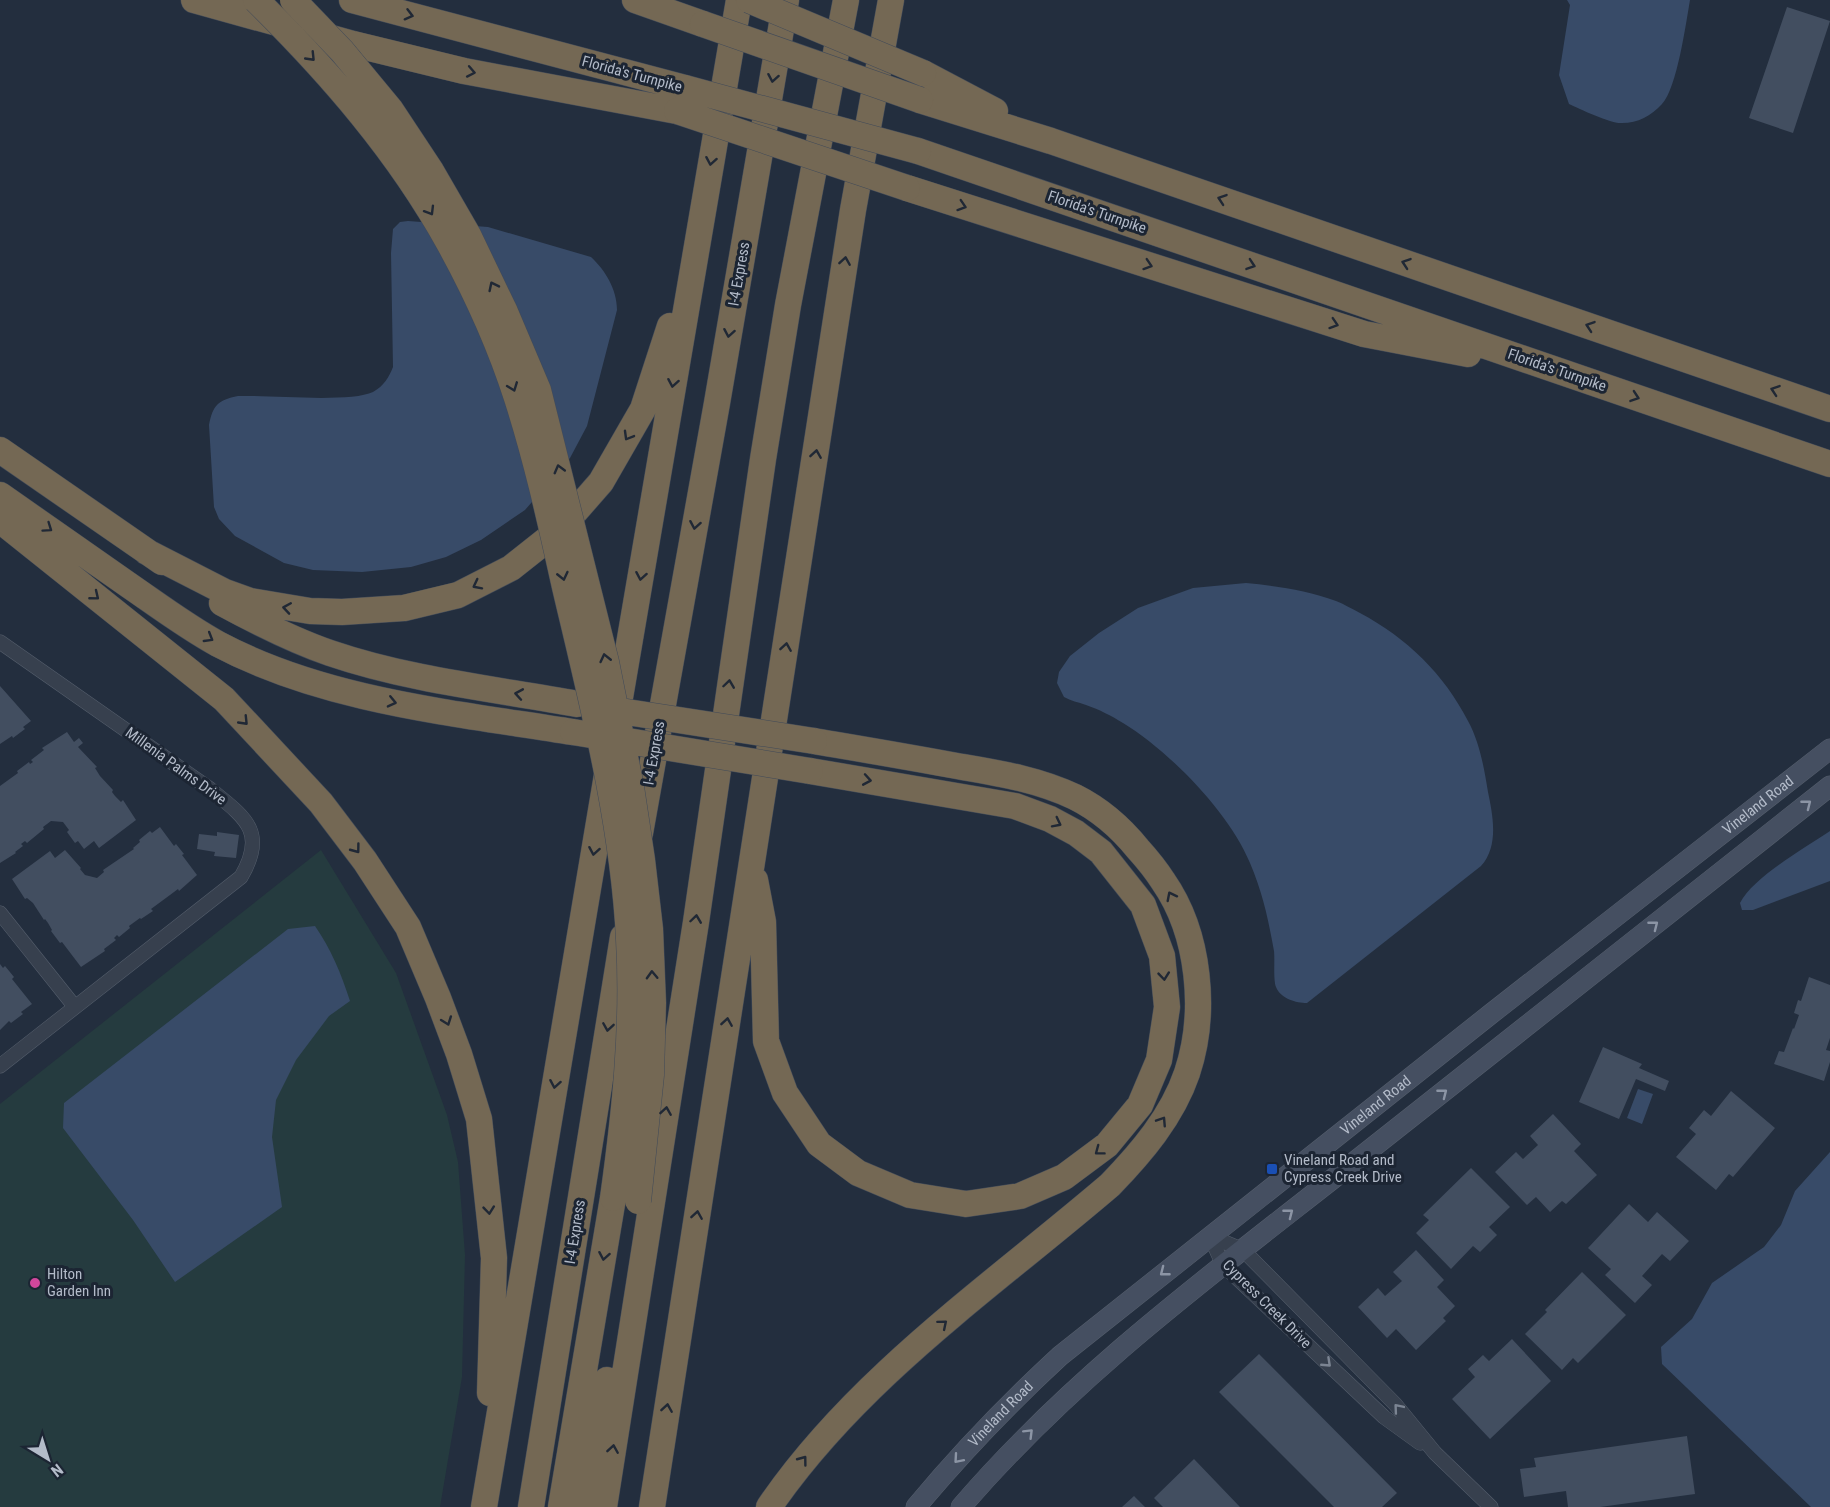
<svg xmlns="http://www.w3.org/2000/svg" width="1830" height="1507" viewBox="0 0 1830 1507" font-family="'Roboto Condensed',sans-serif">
<rect width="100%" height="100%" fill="#232e3e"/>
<path fill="#253b3f" d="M 321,850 L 396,973 L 447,1115 L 458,1162 L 465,1255 L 462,1377 L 440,1507 L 0,1507 L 0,1104 Z"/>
<path fill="#384b68" d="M 1567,0 L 1690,0 C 1686,23 1677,88 1662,104 C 1651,116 1638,123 1622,123 C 1611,124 1580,109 1569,104 L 1559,75 L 1570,5 Z
M 408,221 L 488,227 L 591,257 C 605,270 617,289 617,310 L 587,426 L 570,458 L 525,510 L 481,540 L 446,557 L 411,567 L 362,572 L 313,570 L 284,563 L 235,536 L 219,519 L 214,507 L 209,425 C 213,405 218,400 238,396 C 268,395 350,403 373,392 C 384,386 389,377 393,367 L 391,253 L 393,229 L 400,222 Z
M 1246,583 C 1276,586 1307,590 1336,601 C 1344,604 1352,609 1360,613 C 1407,638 1444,674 1468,721 C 1480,743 1484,768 1488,792 C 1493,816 1499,846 1481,866 L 1307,1003 C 1296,1003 1281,999 1276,987 C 1273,979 1275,960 1274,951 C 1268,918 1263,894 1250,863 C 1229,812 1169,751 1123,723 C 1112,716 1098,709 1086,705 C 1078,702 1071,701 1064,697 L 1057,683 L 1059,672 L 1070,656 L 1099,633 L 1138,608 L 1193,588 Z
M 1830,831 L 1830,881 L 1753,910 L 1742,910 L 1740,903 C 1753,877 1805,848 1830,831 Z
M 315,926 C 331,949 341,973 350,1001 L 329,1016 L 296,1060 L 276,1100 L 272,1137 L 282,1207 L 175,1282 L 133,1220 L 63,1128 L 64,1103 L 288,929 Z
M 1638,1089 L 1653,1094 L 1642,1124 L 1627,1118 Z
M 1830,1152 L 1830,1507 L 1811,1507 L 1662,1364 L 1661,1347 L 1692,1319 L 1712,1283 L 1764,1247 L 1781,1225 L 1795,1191 Z"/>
<path fill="#424e60" d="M 1787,7 L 1830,21 L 1793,133 L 1749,118 Z
M 0,686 L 31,721 L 23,727 L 25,729 L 13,738 L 12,736 L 0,744 Z
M 67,732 L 74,742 L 79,738 L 83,743 L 78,747 L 97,767 L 95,768 L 100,776 L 113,790 L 112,792 L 115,796 L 121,802 L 123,800 L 136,820 L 99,848 L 94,841 L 84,849 L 78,841 L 75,843 L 67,832 L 69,830 L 63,822 L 51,821 L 43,827 L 44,829 L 27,843 L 25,841 L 21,844 L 23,846 L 15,852 L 16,853 L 0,863 L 0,786 L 18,773 L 17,771 L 29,762 L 30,764 L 33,762 L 31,760 L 44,750 L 42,748 Z
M 160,827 L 174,846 L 176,844 L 184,854 L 182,855 L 197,875 L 179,891 L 178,889 L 170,895 L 151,909 L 153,911 L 141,919 L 140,918 L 129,926 L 130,928 L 119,937 L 117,935 L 114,938 L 116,940 L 104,949 L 105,951 L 81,967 L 62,942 L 60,943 L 51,931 L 52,930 L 48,923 L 45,919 L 44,920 L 33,903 L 27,898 L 25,899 L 12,879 L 50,851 L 55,858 L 65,850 L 81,868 L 80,869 L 85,875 L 97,878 L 104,872 L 103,870 L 134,849 L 133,848 L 140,842 L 139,840 L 150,831 L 152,833 Z
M 217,832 L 239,835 L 236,858 L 214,856 L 215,852 L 197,849 L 199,834 L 217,836 Z
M 0,964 L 3,968 L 5,966 L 14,977 L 12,979 L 32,1004 L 21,1012 L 23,1014 L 11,1023 L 9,1021 L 0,1030 Z
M 1809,977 L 1830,985 L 1830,1038 L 1826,1050 L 1830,1051 L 1830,1062 L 1824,1081 L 1774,1064 L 1779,1051 L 1784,1052 L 1793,1028 L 1794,1029 L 1799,1015 L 1794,1013 L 1798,1000 L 1801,1001 Z
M 1603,1047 L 1642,1064 L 1639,1068 L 1669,1081 L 1665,1091 L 1636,1079 L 1619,1119 L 1579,1102 Z
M 1731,1091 L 1775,1128 L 1733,1177 L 1729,1174 L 1716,1190 L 1676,1157 L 1696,1134 L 1689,1128 L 1704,1110 L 1711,1116 Z
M 1553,1114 L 1581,1144 L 1574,1151 L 1597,1175 L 1566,1204 L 1562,1201 L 1550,1212 L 1536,1197 L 1527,1205 L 1495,1172 L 1516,1152 L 1523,1159 L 1538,1145 L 1530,1136 Z
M 1471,1168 L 1510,1207 L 1489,1227 L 1497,1235 L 1480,1252 L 1473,1246 L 1451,1269 L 1416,1233 L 1429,1220 L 1423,1215 Z
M 1629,1204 L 1648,1222 L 1657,1212 L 1689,1241 L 1670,1261 L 1662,1254 L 1642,1276 L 1652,1285 L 1635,1303 L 1605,1275 L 1611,1269 L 1588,1248 Z
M 1416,1250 L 1444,1280 L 1437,1287 L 1455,1306 L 1443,1318 L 1446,1321 L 1416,1350 L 1396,1329 L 1387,1338 L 1358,1307 L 1378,1288 L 1385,1296 L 1402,1281 L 1393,1272 Z
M 1582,1272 L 1626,1315 L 1578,1363 L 1573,1358 L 1562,1370 L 1525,1334 L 1547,1312 L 1545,1310 Z
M 1512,1339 L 1551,1381 L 1490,1439 L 1452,1399 L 1475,1377 L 1468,1369 L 1483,1355 L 1489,1361 Z
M 1259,1354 L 1397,1493 L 1382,1507 L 1334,1507 L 1219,1392 Z
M 1687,1436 L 1695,1494 L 1600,1507 L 1568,1507 L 1566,1491 L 1524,1497 L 1520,1469 L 1536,1467 L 1534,1458 Z
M 1194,1459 L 1240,1507 L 1163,1507 L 1154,1498 Z
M 1134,1496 L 1145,1507 L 1122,1507 Z"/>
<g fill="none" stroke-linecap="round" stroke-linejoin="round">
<defs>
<path id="street" d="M 0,642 L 210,789 C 244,817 268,831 241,877 L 0,1066
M 0,913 L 75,1007
M 1210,1236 L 1243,1250 L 1395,1404 L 1435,1453 L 1491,1507
M 1210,1236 L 1223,1265 L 1384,1417 L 1420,1443"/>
<g id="secondary">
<path id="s1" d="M 916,1507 C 961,1453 1009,1403 1060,1356 L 1492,1013 L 1830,749"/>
<path d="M 961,1507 C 1075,1374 1216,1271 1353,1163 C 1512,1038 1671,912 1830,786"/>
</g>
<path id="highway" d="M 194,0 L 353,44 L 464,71 L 677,111
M 352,0 L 685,88
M 635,0 L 703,24
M 923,73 L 995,111
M 920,100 L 1051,141 L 1830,409
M 918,151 L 1830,464
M 907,188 L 1364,334 L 1468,354
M 0,450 L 162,562
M 0,495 C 43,525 87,556 130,586 C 159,606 187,627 218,644 C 325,701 455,713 573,732
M 0,520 L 224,699 L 321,803 L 365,861 L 408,927 L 438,998 L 459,1054 L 479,1119 L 494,1258 L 490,1393
M 147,552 L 225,592 L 250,601 L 310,611 L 342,612 L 404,608 L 458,595 L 511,568 L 559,530 L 601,482 L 643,409 L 670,326
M 222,603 C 257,622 292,640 330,653 C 409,680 495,689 577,704
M 617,715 L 739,0
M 640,833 L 717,403 L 786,0
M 755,880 L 763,922 L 766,1041 L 785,1093 L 819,1144 L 858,1173 L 910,1195 L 966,1204 L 1020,1196 L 1064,1177 L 1107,1145 L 1140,1105 L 1159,1060 L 1167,1007 L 1162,956 L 1143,905 L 1101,852 L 1076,833 L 1050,819 L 1015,806 L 810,771
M 484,1507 L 607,775
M 531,1507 L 623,937
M 561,1507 L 613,1198
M 585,1507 L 607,1380
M 604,1507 L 696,922 L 763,459 L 788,305 L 846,0
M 652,1507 L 853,210 L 891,0
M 769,1507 C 857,1378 992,1286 1110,1185 C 1141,1153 1172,1117 1187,1073 C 1207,1013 1200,934 1163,881 C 1156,870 1147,859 1138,849 C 1121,828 1099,809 1075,797 C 1037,779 998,773 957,766 C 909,757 861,749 814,741"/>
</defs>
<use href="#street" stroke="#555e6c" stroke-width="15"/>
<use href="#secondary" stroke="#555e6c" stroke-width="21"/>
<use href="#highway" stroke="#424b59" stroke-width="27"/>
<use href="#street" stroke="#37404e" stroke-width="14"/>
<use href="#secondary" stroke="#454f61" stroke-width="20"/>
<use href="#highway" stroke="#746854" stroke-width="26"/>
<defs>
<path id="highway-bridge" d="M 256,0 C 330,73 399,152 449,243 C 476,292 500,345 517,398 C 537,460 551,524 565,587 C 592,702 623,820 629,939 C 634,1026 625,1112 613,1198
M 293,0 L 342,51 L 390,109 L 431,171 L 468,235 L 505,312 L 538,390 L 606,662 L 631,787 L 642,860 L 650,929 L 653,1003 L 651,1075 L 638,1201
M 749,0 L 923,73
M 703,24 L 920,100
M 685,88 L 918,151
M 677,111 L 907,188
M 601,708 L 814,741
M 573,732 L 810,771"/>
</defs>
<use href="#highway-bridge" stroke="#424b59" stroke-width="27" stroke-linecap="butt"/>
<use href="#highway-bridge" stroke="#746854" stroke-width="26"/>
</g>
<defs><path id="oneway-chevron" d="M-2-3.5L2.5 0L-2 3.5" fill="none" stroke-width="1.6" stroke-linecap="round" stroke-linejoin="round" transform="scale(1.5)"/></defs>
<g stroke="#202835">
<use href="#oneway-chevron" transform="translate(409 15) rotate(15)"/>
<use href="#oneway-chevron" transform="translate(311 57) rotate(46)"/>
<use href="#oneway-chevron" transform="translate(471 72) rotate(11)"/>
<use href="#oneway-chevron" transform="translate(773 78) rotate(100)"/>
<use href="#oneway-chevron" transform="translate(711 161) rotate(100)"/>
<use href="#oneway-chevron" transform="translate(1222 199) rotate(-161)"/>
<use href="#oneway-chevron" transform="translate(962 206) rotate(18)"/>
<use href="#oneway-chevron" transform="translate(430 211) rotate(59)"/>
<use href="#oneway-chevron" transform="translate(845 261) rotate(-81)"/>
<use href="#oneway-chevron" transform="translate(1406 263) rotate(-161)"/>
<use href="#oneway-chevron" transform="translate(1148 265) rotate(18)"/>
<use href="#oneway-chevron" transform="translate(1251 265) rotate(19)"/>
<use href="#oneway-chevron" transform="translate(493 286) rotate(-116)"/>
<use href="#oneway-chevron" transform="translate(1334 324) rotate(18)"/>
<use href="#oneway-chevron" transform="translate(1590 326) rotate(-161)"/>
<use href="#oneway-chevron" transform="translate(729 333) rotate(100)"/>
<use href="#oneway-chevron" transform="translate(673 383) rotate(100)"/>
<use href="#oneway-chevron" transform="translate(513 387) rotate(69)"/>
<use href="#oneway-chevron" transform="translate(1775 390) rotate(-161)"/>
<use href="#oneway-chevron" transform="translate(1635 397) rotate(19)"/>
<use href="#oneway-chevron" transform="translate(628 436) rotate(120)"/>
<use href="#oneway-chevron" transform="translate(816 454) rotate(-81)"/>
<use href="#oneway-chevron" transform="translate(559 469) rotate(-105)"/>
<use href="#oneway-chevron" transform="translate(695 525) rotate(100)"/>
<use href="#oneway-chevron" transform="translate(48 528) rotate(35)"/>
<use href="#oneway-chevron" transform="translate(563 576) rotate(77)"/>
<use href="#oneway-chevron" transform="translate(641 576) rotate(100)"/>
<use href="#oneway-chevron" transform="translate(477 585) rotate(153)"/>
<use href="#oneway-chevron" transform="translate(95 596) rotate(39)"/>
<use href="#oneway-chevron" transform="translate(287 608) rotate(-171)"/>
<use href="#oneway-chevron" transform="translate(209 638) rotate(31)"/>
<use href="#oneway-chevron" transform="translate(786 647) rotate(-81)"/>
<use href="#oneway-chevron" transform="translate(605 658) rotate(-103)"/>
<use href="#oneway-chevron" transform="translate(729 684) rotate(-82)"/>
<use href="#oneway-chevron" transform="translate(519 694) rotate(-170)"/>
<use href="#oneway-chevron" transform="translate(392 702) rotate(13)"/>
<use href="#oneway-chevron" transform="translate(244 721) rotate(46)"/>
<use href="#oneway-chevron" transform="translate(867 780) rotate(10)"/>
<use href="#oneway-chevron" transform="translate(1057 823) rotate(27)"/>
<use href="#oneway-chevron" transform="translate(356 849) rotate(53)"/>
<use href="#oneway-chevron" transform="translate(594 851) rotate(100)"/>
<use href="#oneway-chevron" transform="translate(1171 896) rotate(-117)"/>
<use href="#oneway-chevron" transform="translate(696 919) rotate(-82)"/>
<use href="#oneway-chevron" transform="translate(652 975) rotate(-92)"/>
<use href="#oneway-chevron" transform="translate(1164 976) rotate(84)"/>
<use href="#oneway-chevron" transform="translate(447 1021) rotate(70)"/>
<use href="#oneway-chevron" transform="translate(727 1022) rotate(-81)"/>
<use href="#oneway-chevron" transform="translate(608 1027) rotate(99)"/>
<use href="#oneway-chevron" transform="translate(555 1084) rotate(100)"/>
<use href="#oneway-chevron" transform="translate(666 1111) rotate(-81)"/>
<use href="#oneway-chevron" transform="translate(1162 1121) rotate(-57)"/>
<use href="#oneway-chevron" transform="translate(1099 1151) rotate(143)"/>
<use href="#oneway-chevron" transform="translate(489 1210) rotate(84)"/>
<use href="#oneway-chevron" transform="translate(697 1215) rotate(-81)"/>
<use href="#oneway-chevron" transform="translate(604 1256) rotate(100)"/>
<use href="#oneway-chevron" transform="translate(943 1324) rotate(-40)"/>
<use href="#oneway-chevron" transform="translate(667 1408) rotate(-81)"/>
<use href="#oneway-chevron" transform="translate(613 1449) rotate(-81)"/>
<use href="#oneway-chevron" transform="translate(803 1460) rotate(-53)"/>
</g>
<g stroke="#8c95a5">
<use href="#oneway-chevron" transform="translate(1807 804) rotate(-38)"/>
<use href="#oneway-chevron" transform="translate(1654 925) rotate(-38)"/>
<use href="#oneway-chevron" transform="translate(1443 1093) rotate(-38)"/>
<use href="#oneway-chevron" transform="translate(1289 1213) rotate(-38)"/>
<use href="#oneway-chevron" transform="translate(1164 1272) rotate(142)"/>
<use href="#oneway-chevron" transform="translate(1029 1433) rotate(-45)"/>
<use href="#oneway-chevron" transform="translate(958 1459) rotate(131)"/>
</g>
<g stroke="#7b8492">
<use href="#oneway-chevron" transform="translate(1327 1363) rotate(43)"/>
<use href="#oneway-chevron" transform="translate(1398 1408) rotate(-130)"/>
</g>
<rect fill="#1a4fb4" stroke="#1c2533" stroke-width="2" x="1266" y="1163" width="12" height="12" rx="3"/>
<circle fill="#d1479c" stroke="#1c2533" stroke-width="2" cx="35" cy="1283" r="6"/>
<g text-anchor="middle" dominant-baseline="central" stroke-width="6" stroke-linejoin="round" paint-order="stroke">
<g font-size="15" fill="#b3bbc9" stroke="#1c2533">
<text transform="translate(632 74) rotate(15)">Florida's Turnpike</text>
<text transform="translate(1097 212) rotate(19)">Florida's Turnpike</text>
<text transform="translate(739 274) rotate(-80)">I-4 Express</text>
<text transform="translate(1557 370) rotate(19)">Florida's Turnpike</text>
<text transform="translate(654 753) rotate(-80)">I-4 Express</text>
<text transform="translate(176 766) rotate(36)">Millenia Palms Drive</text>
<text stroke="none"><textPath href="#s1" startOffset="1098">Vineland Road</textPath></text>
<text stroke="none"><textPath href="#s1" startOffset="612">Vineland Road</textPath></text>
<text transform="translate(575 1232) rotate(-81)">I-4 Express</text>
<text transform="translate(1267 1304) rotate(45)">Cypress Creek Drive</text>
<text stroke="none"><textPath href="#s1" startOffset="126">Vineland Road</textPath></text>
</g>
<g font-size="15" fill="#b3bbc9" stroke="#1c2533" text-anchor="start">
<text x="1284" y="1160">Vineland Road and<tspan x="1284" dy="17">Cypress Creek Drive</tspan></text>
<text x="47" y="1274">Hilton<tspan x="47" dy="17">Garden Inn</tspan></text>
</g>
</g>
<g transform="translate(48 1459) rotate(142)" stroke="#1c2533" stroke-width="4.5" paint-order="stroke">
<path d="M0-4.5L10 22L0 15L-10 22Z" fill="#b3bbc9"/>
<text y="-9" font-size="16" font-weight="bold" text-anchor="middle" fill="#b3bbc9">N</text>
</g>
</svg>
